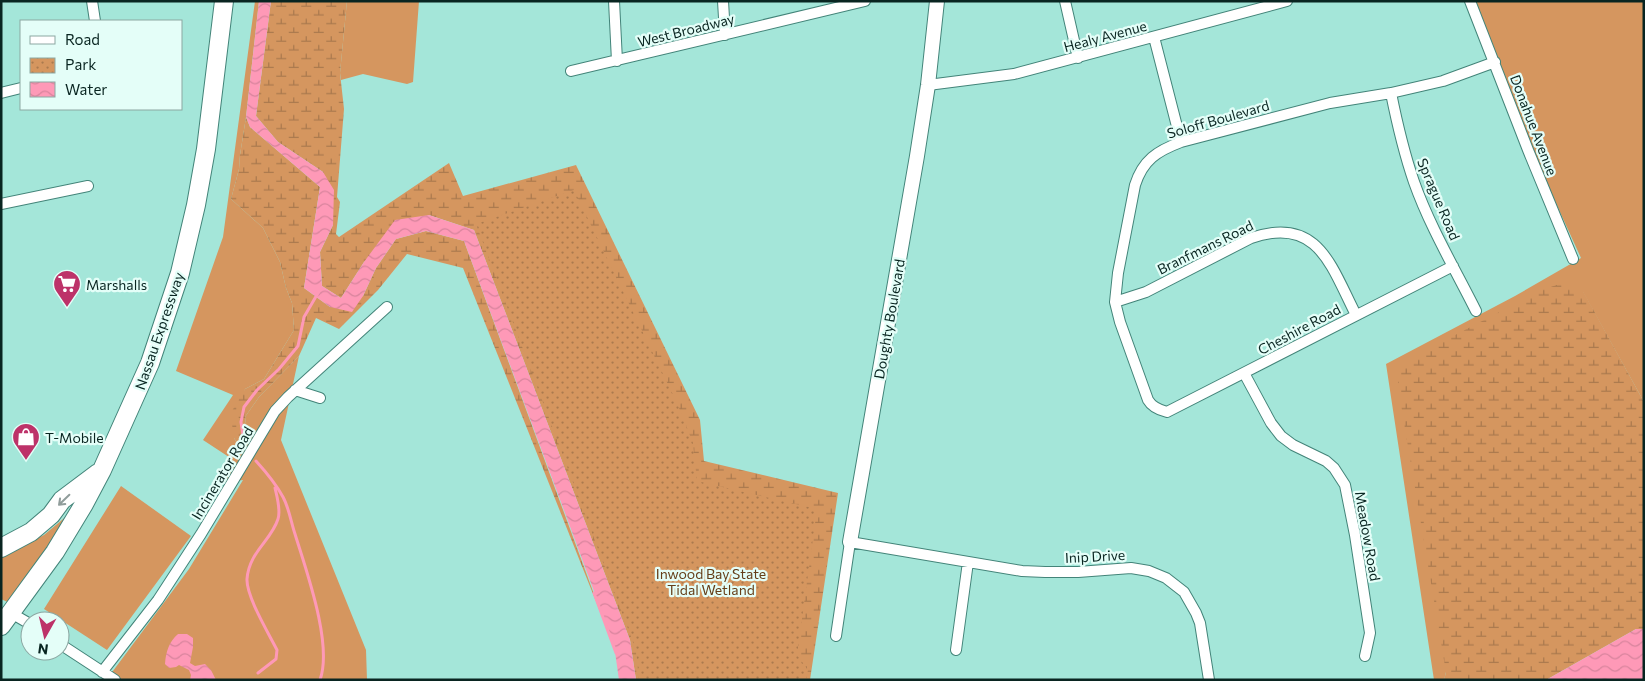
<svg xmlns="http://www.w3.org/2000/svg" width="1645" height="681" viewBox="0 0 1645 681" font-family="Commissioner,sans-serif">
<defs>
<pattern id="wetland-marsh" width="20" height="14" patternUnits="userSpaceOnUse" patternTransform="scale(1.25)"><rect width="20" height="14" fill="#d5965f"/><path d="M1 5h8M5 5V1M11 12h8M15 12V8" fill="none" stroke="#ab7a4e"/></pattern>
<pattern id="park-dots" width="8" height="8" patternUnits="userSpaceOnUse" patternTransform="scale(1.25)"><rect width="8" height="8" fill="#d5965f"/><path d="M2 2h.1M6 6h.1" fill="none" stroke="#ab7a4e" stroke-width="1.8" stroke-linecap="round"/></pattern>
<pattern id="water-waves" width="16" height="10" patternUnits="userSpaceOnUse" patternTransform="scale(1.25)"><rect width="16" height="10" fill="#fe99b7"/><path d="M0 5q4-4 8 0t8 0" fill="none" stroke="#d8849d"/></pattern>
</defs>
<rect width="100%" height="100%" fill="#a4e6d9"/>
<path fill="#d5965f" d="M 255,1 L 259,1 L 246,117 L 240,155 L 239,169 L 231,199 L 263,228 L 280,262 L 286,288 L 292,303 L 294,330 L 264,379 L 245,389 L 234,438 L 241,450 L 248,439 L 245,417 L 259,397 L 299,356 L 281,440 L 366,650 L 367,680 L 117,680 L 110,675 L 189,569 L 243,480 L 219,483 L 232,459 L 203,440 L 233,395 L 176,371 L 223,237 Z
M 347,1 L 419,1 L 413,82 L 407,84 L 363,74 L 341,80 L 340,73 Z
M 1469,1 L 1644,1 L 1644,402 L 1583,292 L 1446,672 L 1444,680 L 1434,680 L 1386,364 L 1515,296 L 1581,258 L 1512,107 Z
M 121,486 L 191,536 L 107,650 L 44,609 Z
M 81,504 L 16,606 L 1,599 L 1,553 L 21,546 L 44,535 Z"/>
<path fill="url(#wetland-marsh)" d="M 271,1 L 347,1 L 340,73 L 344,109 L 337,197 L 340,202 L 336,234 L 339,237 L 449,163 L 463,196 L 576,165 L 700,420 L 704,461 L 838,493 L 810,680 L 636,680 L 630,640 L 474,230 L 429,215 L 364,262 L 341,298 L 322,286 L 320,252 L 333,225 L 323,172 L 278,142 L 256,116 Z
M 246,117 L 250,127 L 320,187 L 304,288 L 330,307 L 363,296 L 376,268 L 396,239 L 426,231 L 464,241 L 605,624 L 463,268 L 407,254 L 378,290 L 339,329 L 316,318 L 299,356 L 259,397 L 245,417 L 248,439 L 241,450 L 234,438 L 232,424 L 232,411 L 245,389 L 264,379 L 294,330 L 292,303 L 286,288 L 280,262 L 263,228 L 231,199 L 239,169 L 240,155 Z
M 1566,282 L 1583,291 L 1644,402 L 1644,629 L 1636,629 L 1546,680 L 1444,680 L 1446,672 L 1399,393 L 1397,368 L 1403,362 L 1544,289 Z"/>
<path fill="url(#park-dots)" d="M 574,190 L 677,403 L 693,443 L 697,481 L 817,509 L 797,655 L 808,670 L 806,680 L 639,680 L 636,650 L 476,224 Z"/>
<path fill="url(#water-waves)" d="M 259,1 L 271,1 L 256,116 L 278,142 L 323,172 L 334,190 L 333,225 L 320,252 L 322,286 L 341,298 L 364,262 L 395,220 L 429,215 L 474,230 L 630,640 L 636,680 L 619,680 L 614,645 L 464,241 L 426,231 L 396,239 L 376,268 L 363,296 L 352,312 L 330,307 L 304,288 L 320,187 L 250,127 L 246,117 Z
M 1636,629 L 1644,629 L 1644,680 L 1546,680 Z
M 178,634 L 187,634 L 193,638 L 193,647 L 190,663 L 195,666 L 205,664 L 211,670 L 216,680 L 190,680 L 191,675 L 189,670 L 179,665 L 176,667 L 169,668 L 165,664 C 166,651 169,642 178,634 Z"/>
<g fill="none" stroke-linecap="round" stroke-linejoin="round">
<path stroke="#fe99b7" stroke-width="3" d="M 244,442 L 241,422 L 244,407 L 257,390 L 279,369 L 298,346 L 304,317 L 318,293
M 256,461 C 266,472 276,484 283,497 C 289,508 291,522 295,534 C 306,570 333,644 320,680
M 594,593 L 616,653
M 258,673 L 276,659 L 277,650 C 269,634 246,596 247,579 C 249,552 271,541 278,519 C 281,510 277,497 275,488"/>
<defs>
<path id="street" d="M 92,1 L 95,21
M 614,1 L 617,61
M 723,1 L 725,35
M 1065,1 L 1078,58
M 1470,1 L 1528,150 L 1573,259
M 1154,37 L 1181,142
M 571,71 L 865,1
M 928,85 L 1014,74 L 1287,1
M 1,93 L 21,88
M 1391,93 C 1397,123 1404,153 1414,182 C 1430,227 1455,269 1476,311
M 1,204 L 88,186
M 1453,266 L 1167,412 C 1159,410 1152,407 1148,400 L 1120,322 L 1115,302 L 1118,273 L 1135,185 C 1143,160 1157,151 1181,142 L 1330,103 L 1391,93 L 1443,81 L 1495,62
M 1115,302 L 1146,292 L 1251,238 C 1318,215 1331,266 1356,315
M 1244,373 L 1271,423 L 1281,436 L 1293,445 L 1326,461 L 1334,468 L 1345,485 L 1355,535 L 1370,633 L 1365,656
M 295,390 L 320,398
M 11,613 L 30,624
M 836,636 L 850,542 L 1022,571 L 1045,572 L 1078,572 L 1131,568 L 1149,571 L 1166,578 L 1184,592 L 1196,613 L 1200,623 L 1209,680
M 60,644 L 115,680
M 956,650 L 968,562
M 102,672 L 158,600 L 201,534 L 275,411 L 288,397 L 387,307"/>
<path id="secondary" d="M 850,542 L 917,156 L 928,85 L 937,1"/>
<path id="highway" d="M 1,548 L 31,532 L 51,515 L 62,500 L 98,473
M 1,626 L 55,552 L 84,504 L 102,470 L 150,363 L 180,273 L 196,205 L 206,149 L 224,1"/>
</defs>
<use href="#street" stroke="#438479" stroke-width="12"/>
<use href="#secondary" stroke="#438479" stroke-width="16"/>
<use href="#highway" stroke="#438479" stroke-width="20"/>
<use href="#street" stroke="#fff" stroke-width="10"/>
<use href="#secondary" stroke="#fff" stroke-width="14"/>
<use href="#highway" stroke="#fff" stroke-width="18"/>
</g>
<defs><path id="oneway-shaft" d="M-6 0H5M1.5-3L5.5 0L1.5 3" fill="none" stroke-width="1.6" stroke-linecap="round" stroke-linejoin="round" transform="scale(1.25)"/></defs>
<use stroke="#909d9b" href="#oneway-shaft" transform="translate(64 500) rotate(136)"/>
<defs>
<symbol id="supermarket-pin" viewBox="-11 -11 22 30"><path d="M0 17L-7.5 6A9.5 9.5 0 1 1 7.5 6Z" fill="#bd3269" stroke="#e4fef8"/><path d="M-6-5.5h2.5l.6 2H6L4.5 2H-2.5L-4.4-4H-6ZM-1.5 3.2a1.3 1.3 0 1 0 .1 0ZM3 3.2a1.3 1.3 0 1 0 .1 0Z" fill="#fff"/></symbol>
<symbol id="shop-pin" viewBox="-11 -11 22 30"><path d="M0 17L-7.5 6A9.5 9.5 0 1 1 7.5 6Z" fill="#bd3269" stroke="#e4fef8"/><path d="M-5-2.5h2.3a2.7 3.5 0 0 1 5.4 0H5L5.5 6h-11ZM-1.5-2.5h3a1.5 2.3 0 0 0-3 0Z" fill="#fff"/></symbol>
</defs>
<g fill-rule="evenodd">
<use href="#supermarket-pin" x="51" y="268" width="32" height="43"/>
<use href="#shop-pin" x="10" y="421" width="32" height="43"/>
</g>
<g text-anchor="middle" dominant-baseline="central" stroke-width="4.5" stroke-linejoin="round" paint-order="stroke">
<g font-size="14" fill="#092521" stroke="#e4fef8">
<text transform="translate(686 30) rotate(-14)">West Broadway</text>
<text transform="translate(1105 36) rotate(-15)">Healy Avenue</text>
<text transform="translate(1218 119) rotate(-16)">Soloff Boulevard</text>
<text transform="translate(1534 125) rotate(69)">Donahue Avenue</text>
<text transform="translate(1439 199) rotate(67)">Sprague Road</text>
<text transform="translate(1205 247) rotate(-26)">Branfmans Road</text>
<text transform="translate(889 319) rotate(-80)">Doughty Boulevard</text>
<text transform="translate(1299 329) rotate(-28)">Cheshire Road</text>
<text transform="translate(159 331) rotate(-71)">Nassau Expressway</text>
<text transform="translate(222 473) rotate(-59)">Incinerator Road</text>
<text transform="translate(1368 536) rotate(80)">Meadow Road</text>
<text transform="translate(1095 556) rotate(-3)">Inip Drive</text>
</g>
<g font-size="14" fill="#092521" stroke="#e4fef8" text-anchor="start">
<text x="86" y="284">Marshalls</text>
<text x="45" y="437">T-Mobile</text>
</g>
<g font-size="14" fill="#653e18" stroke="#e4fef8">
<text x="711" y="573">Inwood Bay State<tspan x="711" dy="16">Tidal Wetland</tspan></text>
</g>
</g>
<rect width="1645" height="681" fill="none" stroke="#092521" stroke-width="5"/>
<rect x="20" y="20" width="162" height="90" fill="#e4fef8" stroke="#8ca7a2"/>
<rect x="30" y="36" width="25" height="8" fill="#ffffff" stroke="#8ca7a2"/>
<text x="65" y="45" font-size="15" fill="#092521">Road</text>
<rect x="30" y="58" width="25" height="15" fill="url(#park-dots)" stroke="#8ca7a2"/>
<text x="65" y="70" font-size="15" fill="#092521">Park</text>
<rect x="30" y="82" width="25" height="15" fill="url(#water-waves)" stroke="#8ca7a2"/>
<text x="65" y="95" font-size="15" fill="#092521">Water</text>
<g transform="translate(45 636) rotate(188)"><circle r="24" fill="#e4fef8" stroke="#8ca7a2"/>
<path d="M0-4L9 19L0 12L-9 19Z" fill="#bd3269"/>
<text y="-8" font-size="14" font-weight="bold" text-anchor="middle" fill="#092521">N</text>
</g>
</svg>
